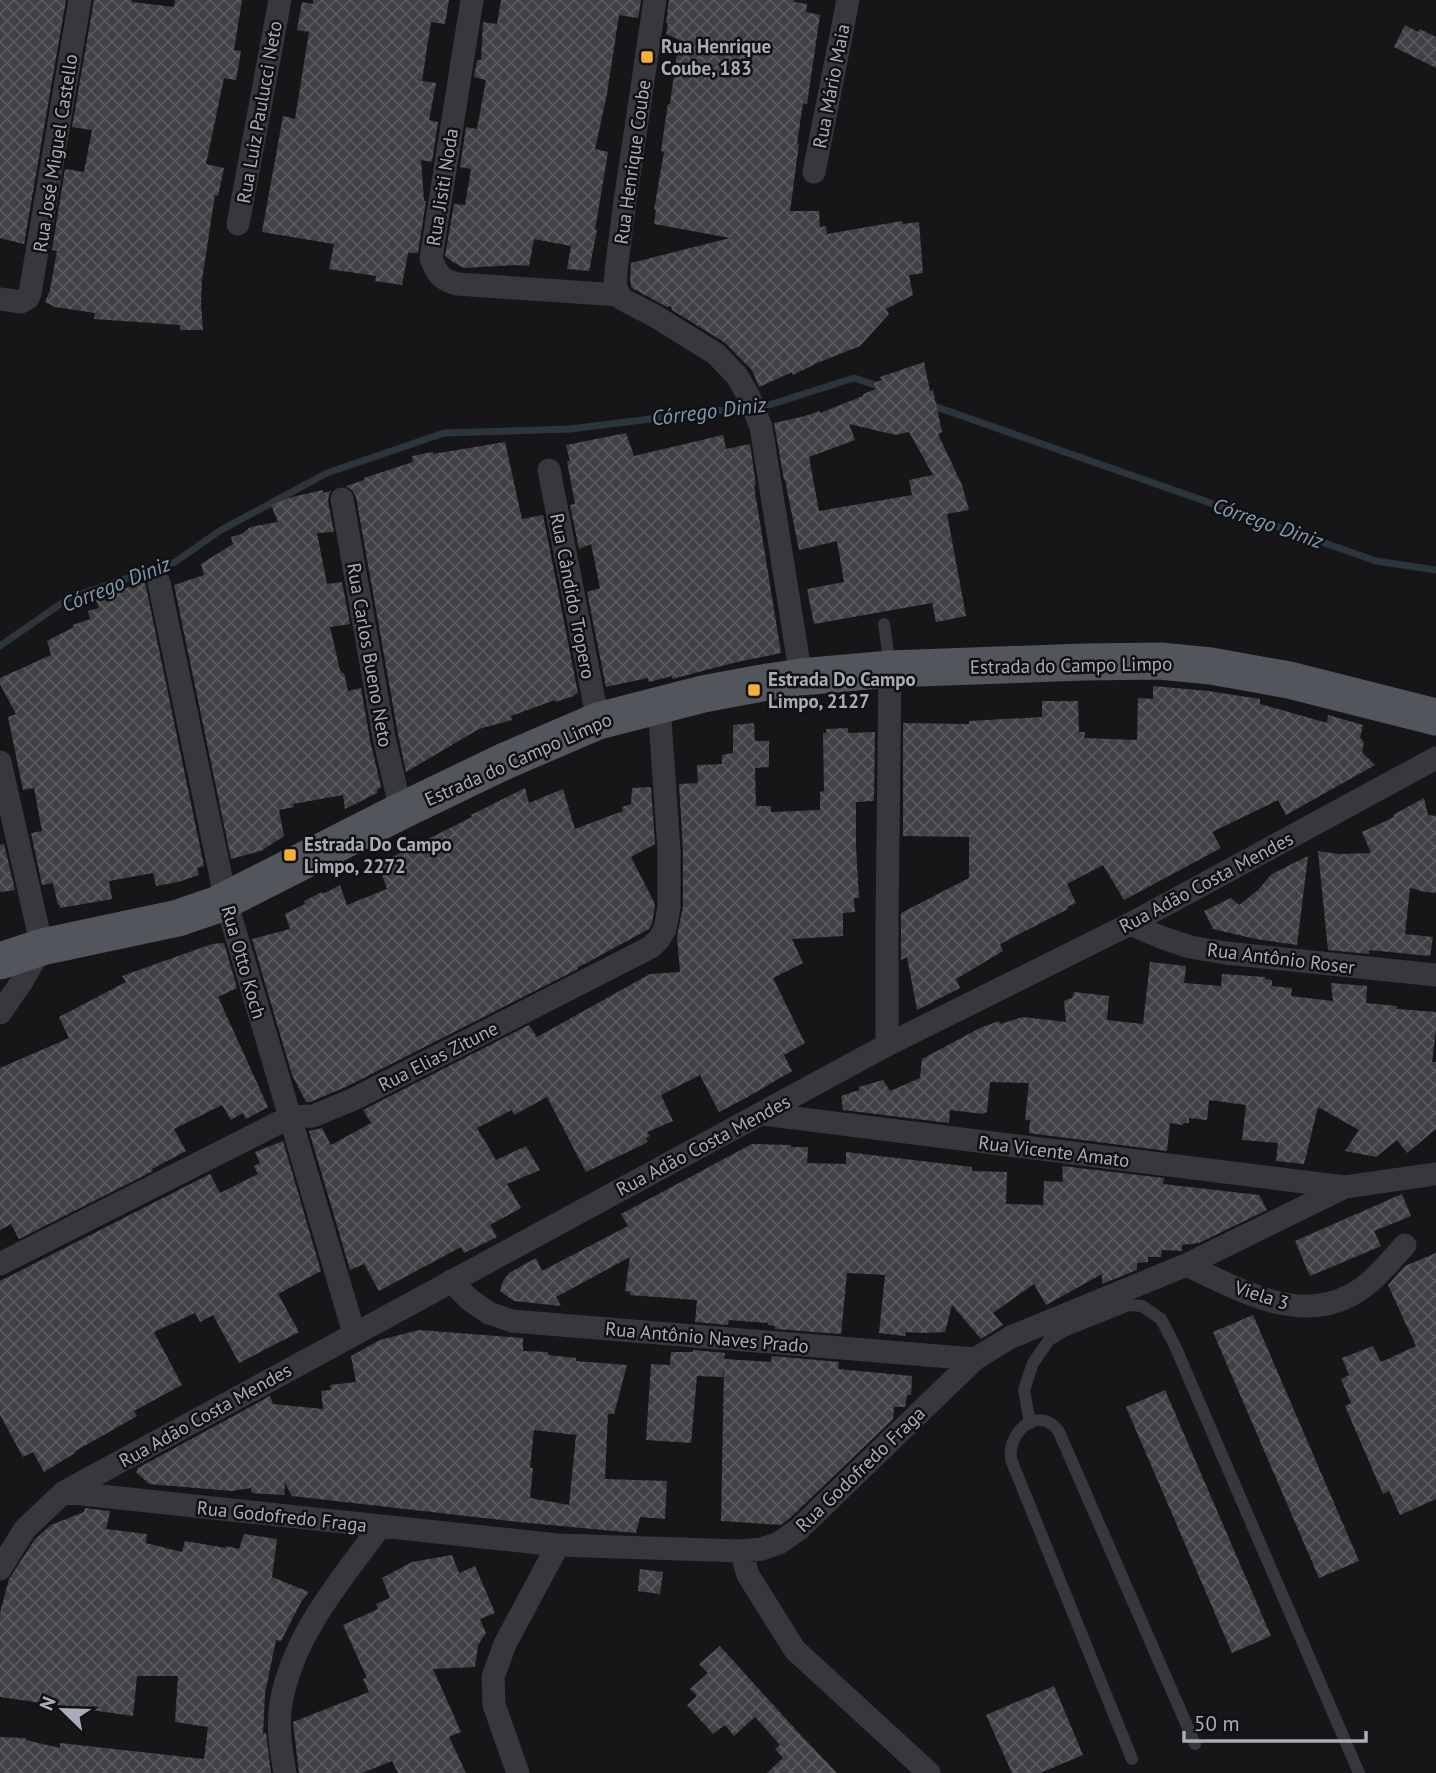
<svg xmlns="http://www.w3.org/2000/svg" width="1436" height="1773" viewBox="0 0 1436 1773" font-family="'PT Sans',sans-serif">
<defs>
<pattern id="building-cross-hatch" width="8" height="8" patternUnits="userSpaceOnUse" patternTransform="scale(1.75)"><rect width="8" height="8" fill="#404145"/><path d="M0 0l8 8M0 8l8-8" fill="none" stroke="#595a5e"/></pattern>
</defs>
<rect width="100%" height="100%" fill="#161618"/>
<g fill="none" stroke-linecap="round" stroke-linejoin="round">
<path stroke="#2c353c" stroke-width="7" d="M 928,404 L 1376,561 L 1436,570
M 0,646 L 69,598 L 175,562 L 221,530 L 327,473 L 444,433 L 570,429 L 772,404 L 854,378 L 881,387"/>
</g>
<path fill="url(#building-cross-hatch)" fill-rule="evenodd" d="M 0,0 L 66,0 L 24,244 L 0,238 Z
M 94,0 L 132,0 L 132,2 L 174,7 L 175,0 L 242,0 L 234,50 L 241,51 L 236,80 L 224,78 L 206,164 L 224,168 L 218,196 L 215,195 L 202,280 L 201,305 L 203,330 L 180,330 L 180,325 L 94,319 L 95,313 L 55,307 L 45,302 L 50,290 L 53,273 L 57,251 L 52,250 L 65,169 L 84,172 L 92,130 L 72,127 Z
M 313,0 L 449,0 L 445,24 L 431,22 L 422,81 L 436,83 L 429,120 L 438,122 L 432,162 L 421,160 L 424,201 L 426,201 L 418,253 L 408,253 L 402,285 L 375,281 L 376,276 L 329,269 L 334,244 L 262,232 L 283,116 L 295,119 L 309,32 L 297,30 L 302,2 L 313,4 Z
M 501,0 L 641,0 L 638,18 L 619,15 L 607,94 L 595,149 L 608,152 L 595,230 L 597,230 L 589,271 L 567,269 L 571,246 L 534,239 L 529,266 L 515,265 L 464,268 L 453,262 L 445,256 L 454,204 L 465,205 L 471,169 L 460,167 L 466,127 L 477,129 L 486,80 L 474,77 L 477,60 L 481,60 L 483,22 L 497,24 Z
M 669,0 L 794,0 L 794,2 L 807,4 L 806,12 L 820,15 L 807,104 L 803,103 L 797,143 L 799,144 L 790,211 L 819,211 L 820,227 L 826,226 L 827,234 L 902,221 L 903,224 L 919,222 L 923,273 L 909,275 L 913,295 L 886,309 L 889,314 L 860,346 L 817,363 L 793,375 L 792,372 L 759,387 L 752,370 L 724,342 L 672,310 L 671,306 L 667,307 L 632,288 L 631,286 L 630,277 L 631,263 L 730,238 L 654,224 L 656,210 L 654,210 L 664,152 L 661,151 L 665,123 L 668,104 L 670,104 L 679,40 L 666,34 L 668,23 L 666,23 Z
M 1405,25 L 1418,32 L 1420,29 L 1436,37 L 1436,68 L 1394,47 Z
M 924,362 L 930,391 L 933,390 L 942,432 L 938,434 L 962,485 L 969,510 L 947,514 L 966,616 L 936,622 L 932,603 L 814,624 L 807,589 L 844,582 L 837,541 L 799,550 L 785,480 L 784,480 L 774,423 L 805,416 L 819,411 L 820,413 L 863,396 L 863,394 L 876,389 L 874,383 L 882,380 L 880,377 ZM 849,424 L 896,435 L 909,432 L 933,475 L 909,480 L 912,495 L 819,511 L 809,457 L 855,440 Z
M 626,433 L 634,456 L 723,435 L 726,449 L 750,444 L 756,485 L 754,486 L 781,653 L 737,662 L 672,679 L 672,676 L 649,682 L 648,678 L 606,687 L 587,592 L 600,588 L 591,544 L 579,549 L 570,505 L 575,504 L 567,461 L 570,461 L 566,445 Z
M 505,442 L 522,519 L 543,515 L 578,693 L 574,695 L 574,696 L 555,702 L 555,700 L 511,716 L 512,720 L 479,729 L 406,772 L 398,734 L 356,497 L 352,490 L 346,486 L 364,480 L 364,478 L 413,462 L 412,456 L 433,452 L 433,454 Z
M 323,490 L 323,493 L 331,491 L 329,495 L 328,501 L 334,532 L 317,533 L 327,584 L 342,582 L 350,624 L 330,627 L 340,670 L 342,673 L 344,673 L 348,691 L 361,688 L 370,740 L 381,787 L 377,790 L 377,793 L 345,809 L 343,795 L 293,804 L 294,807 L 279,810 L 284,836 L 261,851 L 231,859 L 174,585 L 204,575 L 201,564 L 233,544 L 231,537 L 242,534 L 250,527 L 278,522 L 271,505 L 292,497 Z
M 145,582 L 204,866 L 197,868 L 199,875 L 178,882 L 156,886 L 153,873 L 109,881 L 112,899 L 60,908 L 60,905 L 58,905 L 53,883 L 42,885 L 31,833 L 42,831 L 34,788 L 23,790 L 8,717 L 16,714 L 0,684 L 0,678 L 51,655 L 47,641 L 74,627 L 73,625 L 90,619 L 88,611 L 99,608 L 96,600 L 110,593 Z
M 1153,686 L 1208,691 L 1260,699 L 1260,704 L 1327,723 L 1328,715 L 1363,725 L 1360,738 L 1364,742 L 1362,752 L 1375,765 L 1286,815 L 1278,800 L 1212,832 L 1221,848 L 1124,900 L 1103,865 L 1067,884 L 1076,903 L 1067,907 L 1068,909 L 1000,944 L 1003,951 L 956,979 L 960,988 L 917,1010 L 907,957 L 901,960 L 901,913 L 969,878 L 969,837 L 903,836 L 903,723 L 969,724 L 969,721 L 1042,717 L 1042,701 L 1078,701 L 1079,732 L 1085,732 L 1084,738 L 1137,740 L 1138,698 L 1153,699 Z
M 754,723 L 755,741 L 769,741 L 769,767 L 755,768 L 756,806 L 771,806 L 771,812 L 820,810 L 820,792 L 824,791 L 823,733 L 826,733 L 826,729 L 848,728 L 848,733 L 875,732 L 874,801 L 856,802 L 856,847 L 859,898 L 854,898 L 855,912 L 843,913 L 843,936 L 792,939 L 803,963 L 773,978 L 805,1043 L 784,1055 L 792,1071 L 746,1098 L 719,1112 L 700,1075 L 661,1095 L 673,1121 L 647,1132 L 650,1136 L 646,1138 L 648,1142 L 586,1172 L 547,1097 L 514,1115 L 512,1110 L 477,1128 L 496,1160 L 526,1146 L 540,1170 L 507,1184 L 521,1208 L 490,1225 L 497,1237 L 464,1253 L 461,1247 L 379,1291 L 364,1264 L 350,1270 L 309,1131 L 322,1128 L 331,1145 L 371,1123 L 363,1110 L 529,1025 L 537,1037 L 650,974 L 680,972 L 677,936 L 683,907 L 683,850 L 679,784 L 698,783 L 697,765 L 722,764 L 722,755 L 733,753 L 733,725 Z
M 651,787 L 655,844 L 631,857 L 655,904 L 652,924 L 649,929 L 577,968 L 578,969 L 348,1086 L 310,1102 L 306,1102 L 292,1075 L 252,939 L 290,929 L 285,914 L 305,904 L 304,901 L 322,892 L 323,894 L 340,885 L 347,905 L 387,889 L 378,864 L 472,817 L 471,815 L 525,788 L 529,803 L 563,789 L 575,829 L 623,811 L 622,807 L 631,804 L 632,788 Z
M 1424,798 L 1428,815 L 1436,816 L 1436,893 L 1425,892 L 1410,888 L 1405,934 L 1433,937 L 1430,956 L 1369,950 L 1369,954 L 1328,950 L 1318,851 L 1339,854 L 1371,853 L 1362,832 L 1394,817 L 1393,815 Z
M 4,844 L 15,890 L 0,892 L 0,845 Z
M 1308,856 L 1297,945 L 1256,939 L 1213,929 L 1204,911 L 1231,898 L 1239,905 L 1257,891 L 1272,874 Z
M 224,943 L 237,988 L 218,997 L 268,1107 L 246,1119 L 243,1113 L 231,1120 L 222,1105 L 174,1129 L 186,1151 L 152,1169 L 153,1171 L 19,1239 L 11,1224 L 0,1230 L 0,1068 L 69,1038 L 59,1017 L 126,982 L 122,976 L 212,944 Z
M 1150,962 L 1186,966 L 1184,983 L 1221,986 L 1222,974 L 1265,977 L 1265,979 L 1272,980 L 1272,986 L 1292,988 L 1291,996 L 1333,1001 L 1331,983 L 1367,986 L 1366,1003 L 1397,1006 L 1397,1009 L 1436,1012 L 1436,1030 L 1432,1062 L 1436,1062 L 1436,1129 L 1407,1153 L 1397,1140 L 1376,1157 L 1345,1151 L 1359,1130 L 1318,1107 L 1304,1164 L 1276,1161 L 1278,1143 L 1242,1140 L 1246,1105 L 1209,1100 L 1207,1120 L 1189,1118 L 1189,1123 L 1183,1123 L 1183,1125 L 1170,1123 L 1167,1151 L 1029,1133 L 1030,1120 L 1025,1120 L 1029,1083 L 990,1082 L 987,1112 L 983,1114 L 950,1110 L 949,1123 L 843,1110 L 841,1096 L 859,1090 L 859,1087 L 883,1080 L 890,1091 L 920,1078 L 922,1059 L 980,1028 L 999,1021 L 1000,1024 L 1023,1017 L 1066,1022 L 1064,1001 L 1072,998 L 1074,992 L 1109,996 L 1107,1020 L 1143,1024 Z
M 283,1141 L 321,1271 L 278,1294 L 299,1332 L 239,1363 L 213,1315 L 200,1322 L 195,1313 L 154,1332 L 182,1385 L 134,1411 L 137,1416 L 74,1452 L 75,1453 L 44,1472 L 33,1452 L 23,1457 L 0,1415 L 0,1281 L 210,1174 L 220,1193 L 258,1174 L 254,1166 L 260,1163 L 255,1152 Z
M 752,1144 L 791,1145 L 791,1147 L 808,1147 L 807,1163 L 846,1164 L 846,1152 L 972,1167 L 972,1171 L 1007,1172 L 1006,1204 L 1043,1205 L 1044,1181 L 1063,1182 L 1062,1166 L 1164,1178 L 1163,1184 L 1259,1195 L 1267,1210 L 1199,1243 L 1182,1245 L 1182,1251 L 1162,1250 L 1161,1257 L 1148,1257 L 1148,1262 L 1137,1263 L 1137,1270 L 1102,1284 L 1102,1274 L 1046,1305 L 1034,1284 L 993,1313 L 1003,1325 L 981,1339 L 952,1305 L 945,1332 L 921,1333 L 906,1332 L 905,1336 L 879,1333 L 885,1275 L 847,1273 L 841,1334 L 775,1329 L 775,1326 L 768,1325 L 768,1323 L 729,1320 L 728,1325 L 695,1322 L 697,1300 L 630,1295 L 630,1292 L 625,1291 L 630,1257 L 556,1297 L 561,1306 L 514,1301 L 500,1291 L 503,1281 L 509,1273 L 536,1258 L 542,1271 L 628,1226 L 621,1214 Z
M 1402,1194 L 1411,1216 L 1374,1231 L 1381,1246 L 1310,1276 L 1295,1241 Z
M 1436,1253 L 1436,1499 L 1400,1515 L 1389,1491 L 1383,1494 L 1345,1406 L 1351,1403 L 1341,1379 L 1349,1375 L 1342,1358 L 1373,1346 L 1381,1362 L 1416,1346 L 1388,1285 L 1405,1266 Z
M 1253,1315 L 1359,1561 L 1319,1578 L 1213,1332 Z
M 419,1330 L 523,1338 L 523,1351 L 548,1352 L 548,1355 L 576,1358 L 576,1361 L 627,1365 L 614,1414 L 608,1414 L 605,1479 L 667,1481 L 665,1519 L 640,1517 L 636,1533 L 518,1522 L 292,1496 L 285,1483 L 284,1495 L 252,1493 L 251,1488 L 232,1491 L 149,1484 L 136,1472 L 138,1468 L 270,1396 L 273,1404 L 323,1409 L 321,1391 L 331,1390 L 330,1385 L 356,1382 L 351,1356 L 380,1340 ZM 534,1430 L 576,1435 L 569,1505 L 530,1498 L 533,1468 L 530,1468 Z
M 693,1350 L 725,1353 L 724,1359 L 771,1362 L 772,1356 L 839,1362 L 838,1369 L 912,1376 L 911,1395 L 907,1395 L 905,1407 L 894,1407 L 893,1419 L 790,1518 L 781,1525 L 721,1521 L 724,1367 L 723,1377 L 697,1376 L 691,1443 L 646,1440 L 651,1364 L 670,1365 L 671,1352 L 693,1352 Z
M 1165,1390 L 1271,1636 L 1232,1653 L 1126,1407 Z
M 85,1508 L 110,1511 L 106,1529 L 147,1534 L 146,1543 L 182,1552 L 185,1541 L 226,1548 L 226,1546 L 239,1549 L 244,1534 L 277,1539 L 272,1577 L 309,1592 L 301,1602 L 281,1641 L 276,1640 L 265,1693 L 263,1734 L 266,1733 L 271,1773 L 0,1773 L 0,1737 L 25,1738 L 26,1740 L 60,1748 L 60,1743 L 204,1759 L 208,1727 L 175,1722 L 178,1676 L 137,1676 L 133,1716 L 0,1697 L 0,1613 L 9,1579 L 35,1539 L 51,1525 L 84,1512 Z
M 452,1555 L 459,1573 L 475,1566 L 495,1613 L 480,1619 L 486,1633 L 478,1645 L 475,1667 L 433,1669 L 461,1732 L 449,1737 L 466,1773 L 398,1773 L 392,1761 L 362,1773 L 299,1773 L 293,1722 L 369,1692 L 363,1679 L 367,1678 L 343,1625 L 378,1609 L 376,1604 L 390,1598 L 382,1578 L 412,1562 Z
M 640,1569 L 663,1572 L 660,1594 L 638,1591 Z
M 720,1646 L 796,1730 L 837,1773 L 767,1773 L 783,1758 L 775,1749 L 780,1745 L 755,1717 L 734,1736 L 725,1725 L 713,1734 L 687,1705 L 697,1696 L 690,1689 L 708,1673 L 699,1664 Z
M 1054,1686 L 1083,1755 L 1040,1773 L 1012,1773 L 986,1715 Z"/>
<g fill="none" stroke-linecap="round" stroke-linejoin="round">
<path stroke="#37383d" stroke-width="12" d="M 884,624 L 890,666
M 1030,1423 L 1024,1390 L 1033,1363 L 1049,1340 L 1064,1331 L 1129,1305 L 1142,1306 L 1161,1319 L 1175,1346 L 1359,1773
M 1132,1759 L 1012,1462 C 1011,1458 1010,1454 1011,1450 C 1014,1426 1042,1407 1059,1432 L 1195,1744"/>
<path stroke="#37383d" stroke-width="23" d="M 472,0 L 431,258 C 437,274 440,279 457,284 L 619,295
M 655,0 L 625,201 L 617,263 L 615,283 L 617,290 L 622,299 L 655,316 L 716,354 L 737,376 L 749,397 L 761,427 L 801,677
M 814,172 L 848,0
M 238,224 L 280,0
M 0,299 L 21,302 L 28,298 L 30,293 L 80,0
M 549,470 L 598,721
M 342,499 L 384,737 L 401,811
M 159,583 L 226,901 L 354,1333
M 0,762 L 42,947 L 21,983 L 0,1013
M 1130,924 L 1163,938 L 1190,947 L 1226,953 L 1436,975
M 887,1045 L 887,923 L 890,669
M 762,1114 L 1345,1187
M 0,1264 L 290,1117 L 313,1116 L 354,1099 L 651,947 L 659,939 L 665,929 L 669,907 L 669,850 L 659,705
M 1186,1265 C 1235,1287 1295,1324 1349,1296 C 1372,1285 1388,1263 1405,1245
M 451,1281 L 470,1300 L 489,1313 L 512,1321 L 975,1359
M 64,1492 L 558,1545 L 741,1551 L 762,1549 L 779,1543 L 799,1529 L 975,1359 L 1011,1337 L 1186,1265 L 1345,1187 L 1436,1174
M 741,1551 L 748,1575 L 795,1650 L 929,1773
M 0,1569 L 25,1529 L 64,1492 L 887,1045 L 1130,924 L 1436,758
M 285,1773 C 281,1751 277,1726 281,1703 C 293,1635 340,1581 380,1527
M 518,1773 L 494,1705 L 493,1677 L 505,1644 L 558,1545"/>
<path stroke="#53555c" stroke-width="37" d="M 0,961 L 42,947 L 178,918 L 216,905 L 401,811 L 505,761 L 598,721 L 703,694 L 762,683 L 801,677 L 890,669 L 1084,662 L 1160,661 L 1211,666 L 1289,680 L 1436,717"/>
</g>
<g fill="#f2b134" stroke="#111113" stroke-width="2.5">
<rect x="640" y="50" width="14" height="14" rx="3.5"/>
<rect x="747" y="683" width="14" height="14" rx="3.5"/>
<rect x="283" y="848" width="14" height="14" rx="3.5"/>
</g>
<g text-anchor="middle" dominant-baseline="central" stroke-width="5" stroke-linejoin="round" paint-order="stroke">
<g font-size="19" font-weight="bold" fill="#a8adb8" stroke="#111113" text-anchor="start">
<text x="661" y="46">Rua Henrique<tspan x="661" dy="22">Coube, 183</tspan></text>
<text x="768" y="679">Estrada Do Campo<tspan x="768" dy="22">Limpo, 2127</tspan></text>
<text x="304" y="844">Estrada Do Campo<tspan x="304" dy="22">Limpo, 2272</tspan></text>
</g>
<g font-size="19" fill="#a8adb8" stroke="#111113">
<text transform="translate(831 86) rotate(-79)">Rua Mário Maia</text>
<text transform="translate(259 112) rotate(-80)">Rua Luiz Paulucci Neto</text>
<text transform="translate(55 153) rotate(-81)">Rua José Miguel Castello</text>
<text transform="translate(632 162) rotate(-82)">Rua Henrique Coube</text>
<text transform="translate(442 187) rotate(-81)">Rua Jisiti Noda</text>
<text transform="translate(573 596) rotate(79)">Rua Cândido Tropero</text>
<text transform="translate(370 655) rotate(80)">Rua Carlos Bueno Neto</text>
<text transform="translate(1071 665) rotate(-1)">Estrada do Campo Limpo</text>
<text transform="translate(518 759) rotate(-24)">Estrada do Campo Limpo</text>
<text transform="translate(1206 882) rotate(-28)">Rua Adão Costa Mendes</text>
<text transform="translate(1281 958) rotate(7)">Rua Antônio Roser</text>
<text transform="translate(244 962) rotate(74)">Rua Otto Koch</text>
<text transform="translate(438 1056) rotate(-27)">Rua Elias Zitune</text>
<text transform="translate(703 1145) rotate(-28)">Rua Adão Costa Mendes</text>
<text transform="translate(1054 1151) rotate(7)">Rua Vicente Amato</text>
<text transform="translate(1262 1295) rotate(18)">Viela 3</text>
<text transform="translate(707 1337) rotate(5)">Rua Antônio Naves Prado</text>
<text transform="translate(205 1415) rotate(-29)">Rua Adão Costa Mendes</text>
<text transform="translate(860 1469) rotate(-44)">Rua Godofredo Fraga</text>
<text transform="translate(282 1516) rotate(6)">Rua Godofredo Fraga</text>
</g>
<g font-size="21" font-style="italic" fill="#7f9bb3" stroke="#111113">
<text transform="translate(709 411) rotate(-7)">Córrego Diniz</text>
<text transform="translate(1268 523) rotate(19)">Córrego Diniz</text>
<text transform="translate(116 584) rotate(-22)">Córrego Diniz</text>
</g>
</g>
<g transform="translate(63 1710) rotate(293)" stroke="#111113" stroke-width="5" paint-order="stroke">
<path d="M0-5L12 26L0 18L-12 26Z" fill="#a8adb8"/>
<text y="-10" font-size="19" font-weight="bold" text-anchor="middle" fill="#a8adb8">N</text>
</g>
<path d="M1184 1731v10h182v-10" fill="none" stroke="#a8adb8" stroke-width="3.5"/>
<text x="1194" y="1731" font-size="21" fill="#a8adb8" stroke="#111113" stroke-width="5" paint-order="stroke">50 m</text>
</svg>
